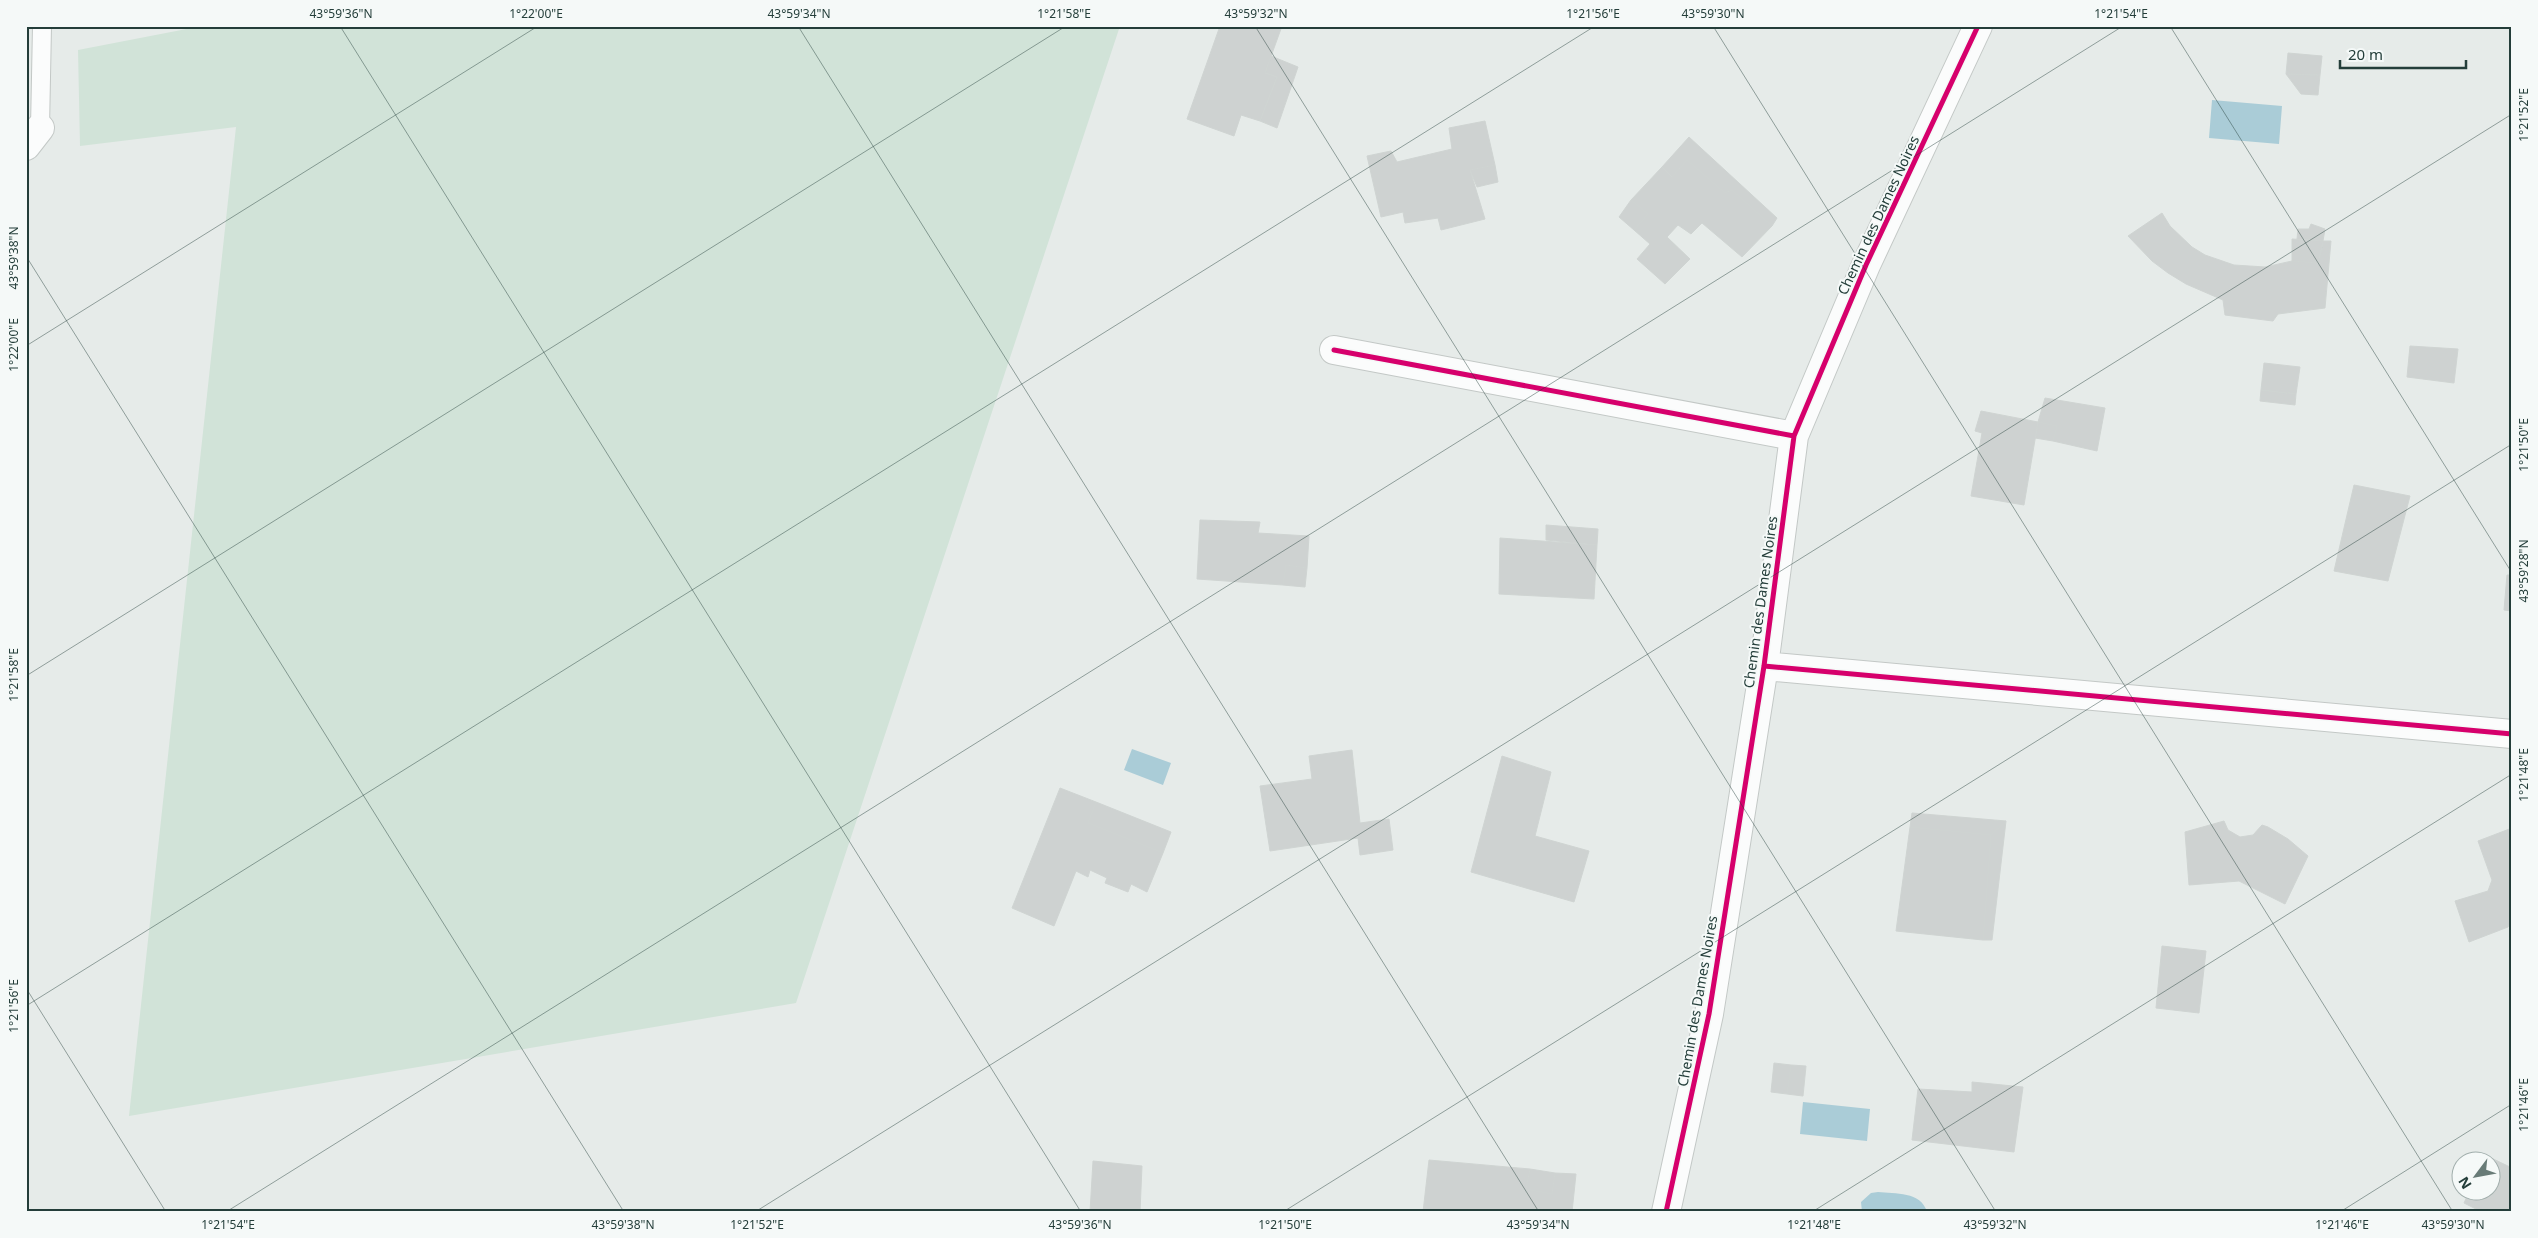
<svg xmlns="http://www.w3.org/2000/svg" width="2538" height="1238" viewBox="0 0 2538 1238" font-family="'Noto Sans',sans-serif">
<rect width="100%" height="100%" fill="#e6ebe9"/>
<path fill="#d1e3d8" d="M 202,26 L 1120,26 L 796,1003 L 129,1116 L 236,127 L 80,146 L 78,50 Z"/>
<path fill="#aaccd7" d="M 2212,100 L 2282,106 L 2279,144 L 2209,138 Z
M 1132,749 L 1171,763 L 1163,785 L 1124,770 Z
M 1803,1102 L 1870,1109 L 1867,1141 L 1800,1134 Z
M 1878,1192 C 1895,1194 1921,1191 1927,1212 L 1862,1212 L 1861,1202 L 1871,1193 Z"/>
<path fill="#ced2d1" stroke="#cfd4d2" d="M 1220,26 L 1282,26 L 1265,73 L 1277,77 L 1260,121 L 1241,115 L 1234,136 L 1187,119 Z
M 2288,53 L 2322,56 L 2320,75 L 2286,74 Z
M 1271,56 L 1298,67 L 1277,128 L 1260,121 L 1277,77 L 1265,73 Z
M 2286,74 L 2320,75 L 2318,95 L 2301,94 Z
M 1485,121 L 1495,165 L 1470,170 L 1485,219 L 1441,230 L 1438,218 L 1405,223 L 1403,212 L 1381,217 L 1367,156 L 1391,151 L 1397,162 L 1452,149 L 1449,128 Z
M 1689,137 L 1777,218 L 1772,226 L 1732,190 L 1725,193 L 1687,160 L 1672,177 L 1662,167 Z
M 1687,160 L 1725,193 L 1732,190 L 1772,226 L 1742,257 L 1702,223 L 1691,234 L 1678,225 L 1667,237 L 1690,259 L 1665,284 L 1637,259 L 1650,244 L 1634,230 L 1648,214 L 1631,200 L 1662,167 L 1672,177 Z
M 1495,165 L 1498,182 L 1477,187 L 1470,170 Z
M 1631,200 L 1648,214 L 1634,230 L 1619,217 Z
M 2162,213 L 2170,226 L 2192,247 L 2205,255 L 2234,265 L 2265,267 L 2292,261 L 2318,263 L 2323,241 L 2331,241 L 2325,308 L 2278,314 L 2273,321 L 2225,315 L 2223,300 L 2186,284 L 2168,273 L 2152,261 L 2128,236 Z
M 2311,224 L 2325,229 L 2323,241 L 2297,239 L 2298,229 L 2309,229 Z
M 2292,239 L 2323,241 L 2318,263 L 2292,261 Z
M 2410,346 L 2458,349 L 2454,383 L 2407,377 Z
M 2264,363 L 2300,367 L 2296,394 L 2261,390 Z
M 2261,390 L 2296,394 L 2295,405 L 2260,401 Z
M 2045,398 L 2105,408 L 2097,451 L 2053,441 L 2057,426 L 2038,422 Z
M 1981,411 L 2038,422 L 2024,505 L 1971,496 L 1982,433 L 1975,431 Z
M 2038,422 L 2057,426 L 2053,441 L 2035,438 Z
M 2354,485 L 2410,496 L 2388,581 L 2334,571 Z
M 1200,520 L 1260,522 L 1258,533 L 1309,536 L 1307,568 L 1286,565 L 1283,585 L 1197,579 Z
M 1546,525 L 1598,529 L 1597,545 L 1546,540 Z
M 1500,538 L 1597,545 L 1594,599 L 1499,594 Z
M 1286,565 L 1307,568 L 1305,587 L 1283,585 Z
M 2507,575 L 2512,575 L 2512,611 L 2504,610 Z
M 1352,750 L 1360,823 L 1389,819 L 1393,850 L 1360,855 L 1358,838 L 1270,851 L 1260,786 L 1312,779 L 1309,756 Z
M 1502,756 L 1551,772 L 1535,836 L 1589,851 L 1574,902 L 1471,872 Z
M 1060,788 L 1096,802 L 1088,823 L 1163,853 L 1147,892 L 1131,884 L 1128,892 L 1105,883 L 1107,878 L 1090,870 L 1088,877 L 1076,871 L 1054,926 L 1012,908 Z
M 1096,802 L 1171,832 L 1163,853 L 1088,823 Z
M 1912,813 L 2006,821 L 1991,835 L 1910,827 Z
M 2006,821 L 1992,940 L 1983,940 L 1991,835 Z
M 2224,821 L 2228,830 L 2240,837 L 2253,835 L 2262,825 L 2268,827 L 2288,839 L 2308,856 L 2285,904 L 2239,881 L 2189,885 L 2185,832 Z
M 1910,827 L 1991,835 L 1983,940 L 1896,931 Z
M 2512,828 L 2512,919 L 2508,927 L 2469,942 L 2455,901 L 2488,891 L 2492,880 L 2478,841 Z
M 2162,946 L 2206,951 L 2199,1013 L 2156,1008 Z
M 1774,1063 L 1791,1065 L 1787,1094 L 1771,1092 Z
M 1791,1065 L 1806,1066 L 1803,1096 L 1787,1094 Z
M 1972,1082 L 2023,1087 L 2014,1152 L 1912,1140 L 1918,1089 L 1972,1092 Z
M 2485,1155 L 2512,1168 L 2512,1212 L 2482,1212 L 2464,1203 L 2470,1190 L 2490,1190 L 2490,1160 L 2483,1160 Z
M 1429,1160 L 1530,1169 L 1526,1189 L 1552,1194 L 1555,1173 L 1576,1174 L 1572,1212 L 1423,1212 Z
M 1093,1161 L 1142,1166 L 1140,1212 L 1090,1212 Z
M 1530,1169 L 1555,1173 L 1552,1194 L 1526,1189 Z"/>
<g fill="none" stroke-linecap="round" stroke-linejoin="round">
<defs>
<path id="lane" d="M 40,128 L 42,26"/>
<path id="street" d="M 26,146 L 40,128
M 1334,350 L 1794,436
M 1764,666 L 2512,734
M 1666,1212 L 1709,1014 L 1764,666 L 1794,436 L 1866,265 L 1978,26"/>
</defs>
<use href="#lane" stroke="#c3c8c6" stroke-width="20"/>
<use href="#street" stroke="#c3c8c6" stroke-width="30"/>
<use href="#lane" stroke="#fbfcfc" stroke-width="18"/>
<use href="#street" stroke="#fbfcfc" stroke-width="28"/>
<defs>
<path id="cycleway" d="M 1334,350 L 1794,436
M 1764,666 L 2512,734
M 1666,1212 L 1709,1014 L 1764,666 L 1794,436 L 1866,265 L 1978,26"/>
</defs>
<use href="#cycleway" stroke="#f5f9f8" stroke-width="8"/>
<use href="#cycleway" stroke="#d6006c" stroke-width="5"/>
</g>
<path fill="none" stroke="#243e3a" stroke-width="1" stroke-opacity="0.45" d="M 340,26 L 1081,1212M 798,26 L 1539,1212M 1255,26 L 1996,1212M 1713,26 L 2453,1212M 2170,26 L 2512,573M 26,256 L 624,1212M 26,346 L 538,26M 26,676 L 1066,26M 26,988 L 166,1212M 26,1006 L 1595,26M 226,1212 L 2123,26M 755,1212 L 2512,114M 1283,1212 L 2512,444M 1812,1212 L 2512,774M 2340,1212 L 2512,1104"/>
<g text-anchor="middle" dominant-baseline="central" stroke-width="4" stroke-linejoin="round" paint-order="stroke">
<g font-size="14" fill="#243e3a" stroke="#f5f9f8">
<text transform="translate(1878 215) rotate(-65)">Chemin des Dames Noires</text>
<text transform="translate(1760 602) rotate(-82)">Chemin des Dames Noires</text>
<text transform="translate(1697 1001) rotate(-80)">Chemin des Dames Noires</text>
</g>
</g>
<rect width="2538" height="1238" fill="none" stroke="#f5f9f8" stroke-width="55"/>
<g transform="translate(2476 1176) rotate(238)"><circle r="24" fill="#f5f9f8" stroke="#a1aeac"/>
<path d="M0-4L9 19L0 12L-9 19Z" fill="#687b77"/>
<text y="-8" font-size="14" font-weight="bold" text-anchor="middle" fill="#243e3a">N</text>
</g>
<path d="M2340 60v8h126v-8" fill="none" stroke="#243e3a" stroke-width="2.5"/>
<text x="2348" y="60" font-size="15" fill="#243e3a" stroke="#f5f9f8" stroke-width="4" paint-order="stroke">20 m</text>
<rect x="28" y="28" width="2482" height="1182" fill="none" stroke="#243e3a" stroke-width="2"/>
<g font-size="12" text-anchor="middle" fill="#243e3a">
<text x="341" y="18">43°59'36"N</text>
<text x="536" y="18">1°22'00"E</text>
<text x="799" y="18">43°59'34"N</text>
<text x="1064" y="18">1°21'58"E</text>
<text x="1256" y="18">43°59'32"N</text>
<text x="1593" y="18">1°21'56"E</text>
<text x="1713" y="18">43°59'30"N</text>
<text x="2121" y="18">1°21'54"E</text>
<text transform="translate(2524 115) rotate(-90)" y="4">1°21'52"E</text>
<text transform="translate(14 258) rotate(-90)" y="4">43°59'38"N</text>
<text transform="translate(14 345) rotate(-90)" y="4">1°22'00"E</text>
<text transform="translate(2524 445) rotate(-90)" y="4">1°21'50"E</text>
<text transform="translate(2524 571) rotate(-90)" y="4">43°59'28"N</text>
<text transform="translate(14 675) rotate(-90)" y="4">1°21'58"E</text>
<text transform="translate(2524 775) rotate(-90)" y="4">1°21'48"E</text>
<text transform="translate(14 1006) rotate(-90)" y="4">1°21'56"E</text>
<text transform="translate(2524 1105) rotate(-90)" y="4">1°21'46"E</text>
<text x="228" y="1229">1°21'54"E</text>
<text x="623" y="1229">43°59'38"N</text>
<text x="757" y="1229">1°21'52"E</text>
<text x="1080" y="1229">43°59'36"N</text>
<text x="1285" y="1229">1°21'50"E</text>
<text x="1538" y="1229">43°59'34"N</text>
<text x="1814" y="1229">1°21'48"E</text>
<text x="1995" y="1229">43°59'32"N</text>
<text x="2342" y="1229">1°21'46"E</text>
<text x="2453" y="1229">43°59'30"N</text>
</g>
</svg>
